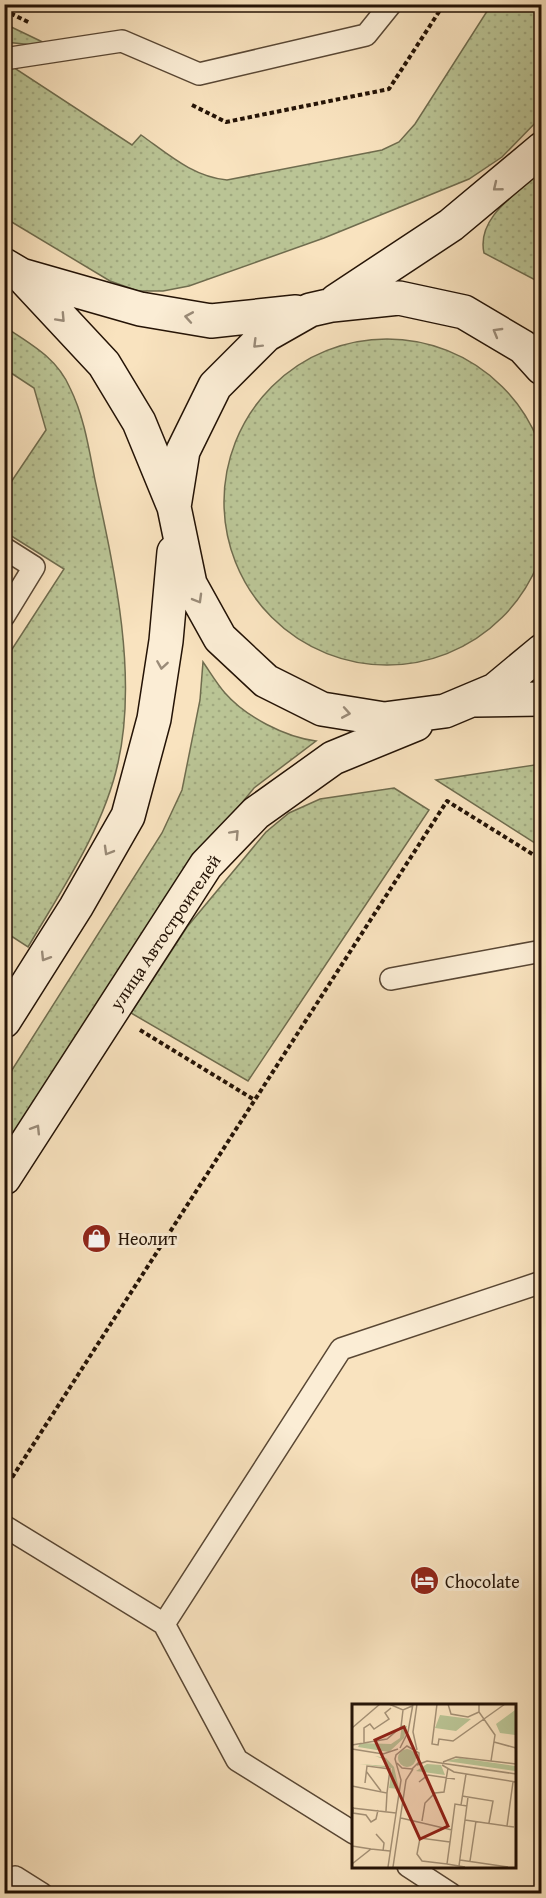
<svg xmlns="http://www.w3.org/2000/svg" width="546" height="1898" viewBox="0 0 546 1898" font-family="'Gentium Book Plus',serif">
<defs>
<pattern id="grass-dots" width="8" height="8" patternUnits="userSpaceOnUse" patternTransform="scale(1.5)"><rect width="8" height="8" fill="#bac495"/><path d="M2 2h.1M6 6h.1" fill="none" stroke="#a0a87f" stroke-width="1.8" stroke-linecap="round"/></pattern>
</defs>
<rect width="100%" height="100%" fill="#f9e3bf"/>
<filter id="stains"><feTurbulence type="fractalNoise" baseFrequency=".00333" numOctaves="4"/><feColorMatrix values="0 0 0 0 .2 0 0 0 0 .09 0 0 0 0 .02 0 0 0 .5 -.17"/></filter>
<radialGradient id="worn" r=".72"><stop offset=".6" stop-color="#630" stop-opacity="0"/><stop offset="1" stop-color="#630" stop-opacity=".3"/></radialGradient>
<path fill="url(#grass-dots)" stroke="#6f6c4e" stroke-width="1.5" d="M 491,5 L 541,5 L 541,117 L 502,157 L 469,179 L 324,238 L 189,286 L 163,291 L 138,291 L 110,281 L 5,218 L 4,68 L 13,67 L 132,145 L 141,135 C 168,154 193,177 227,180 L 382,150 L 399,142 L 415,124 Z
M 5,24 L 53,47 L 5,42 Z
M 541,171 L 541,283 L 484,253 C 476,217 518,193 541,171 Z
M 5,327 C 31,344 57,358 70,388 C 84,416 89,449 95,480 C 114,568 138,674 118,763 C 103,830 62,889 28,947 L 5,932 L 5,660 L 64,569 L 5,532 L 5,491 L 46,430 L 34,388 L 5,369 Z
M224 502a163 163 0 1 1 326 0a163 163 0 1 1-326 0Z
M 203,662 C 210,672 217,684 225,693 C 246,717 285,737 316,741 L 254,788 L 201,853 L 5,1161 L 5,1081 L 162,833 L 182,790 L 200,700 Z
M 541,764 L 541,847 L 436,780 Z
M 394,788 L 429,810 L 248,1081 L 131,1013 L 187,927 L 266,832 L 289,813 L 320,799 Z"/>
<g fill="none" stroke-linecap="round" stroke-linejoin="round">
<defs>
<path id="lane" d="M 4,59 L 122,41 L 199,74 L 366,35 L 391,4
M 4,548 L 34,567 L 4,616
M 391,979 L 542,951
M 4,1526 L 164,1624 L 237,1760 L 354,1833
M 164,1624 L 341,1349 L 542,1282
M 408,1866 L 451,1894
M 5,1894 L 15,1877 L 42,1894"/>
<path id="secondary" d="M 4,265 L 21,275 L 140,309 L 211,321 L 296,312
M 21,275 L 104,364 L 139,422 L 174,507
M 336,301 L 451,225 L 542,149
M 542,368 L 523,347 L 464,312 L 399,298 L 332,305 L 310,310 L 266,335 L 215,386 L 183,451 L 174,507 L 190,584 L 220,638 L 266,681 L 322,709 L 384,719 L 445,711 L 495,690 L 542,651
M 475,700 L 542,699
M 4,1021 L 76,907 L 128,816 L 154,719 L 166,641 L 174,552
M 4,1178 L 206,865 L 256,813 L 333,758 L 416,724"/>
</defs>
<use href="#lane" stroke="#594734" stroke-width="24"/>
<use href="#secondary" stroke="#241306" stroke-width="36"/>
<path stroke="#241306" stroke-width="4" stroke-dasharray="4.5 3" stroke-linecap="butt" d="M 4,10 L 30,23
M 192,105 L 226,122 L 389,89 L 444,4
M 140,1030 L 253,1099
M 4,1490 L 447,801 L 542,860
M 540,1894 L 542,1891"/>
<use href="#lane" stroke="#fbedd5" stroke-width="21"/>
<use href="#secondary" stroke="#fbedd5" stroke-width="33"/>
</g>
<defs><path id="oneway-chevron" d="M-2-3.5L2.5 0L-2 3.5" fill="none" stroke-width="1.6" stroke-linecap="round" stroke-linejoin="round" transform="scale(1.5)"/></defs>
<g stroke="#9a8b78">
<use href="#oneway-chevron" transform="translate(497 187) rotate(141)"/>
<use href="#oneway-chevron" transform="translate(189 317) rotate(-170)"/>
<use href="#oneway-chevron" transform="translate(61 318) rotate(47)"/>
<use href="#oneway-chevron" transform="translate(497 332) rotate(-150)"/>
<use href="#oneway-chevron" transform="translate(257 344) rotate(135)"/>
<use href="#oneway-chevron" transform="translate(198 599) rotate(60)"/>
<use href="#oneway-chevron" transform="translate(162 665) rotate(99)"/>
<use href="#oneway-chevron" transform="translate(346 713) rotate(10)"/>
<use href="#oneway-chevron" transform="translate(235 834) rotate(-47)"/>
<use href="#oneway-chevron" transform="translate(108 851) rotate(120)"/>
<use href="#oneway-chevron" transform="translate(45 957) rotate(122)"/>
<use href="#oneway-chevron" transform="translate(36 1129) rotate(-58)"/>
</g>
<defs>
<symbol id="shop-disc" viewBox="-11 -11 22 22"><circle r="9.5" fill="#8f2418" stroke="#fbedd5"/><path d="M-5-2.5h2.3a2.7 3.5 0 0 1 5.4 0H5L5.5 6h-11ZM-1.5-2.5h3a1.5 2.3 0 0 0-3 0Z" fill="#fff"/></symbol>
<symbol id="hotel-disc" viewBox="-11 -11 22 22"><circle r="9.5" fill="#8f2418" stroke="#fbedd5"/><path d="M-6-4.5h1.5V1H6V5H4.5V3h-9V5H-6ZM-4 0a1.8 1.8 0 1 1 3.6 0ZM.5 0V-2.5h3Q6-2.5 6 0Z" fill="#fff"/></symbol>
</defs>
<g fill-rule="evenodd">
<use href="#shop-disc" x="80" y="1222" width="33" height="33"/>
<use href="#hotel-disc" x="408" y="1564" width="33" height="33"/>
</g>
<g text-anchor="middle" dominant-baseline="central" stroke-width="6" stroke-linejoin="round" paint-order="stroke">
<g font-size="18" fill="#241306" stroke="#fbedd5">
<text transform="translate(165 932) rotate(-56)">улица Автостроителей</text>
</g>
<g font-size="18" fill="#241306" stroke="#fbedd5" text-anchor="start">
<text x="118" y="1238">Неолит</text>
<text x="445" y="1581">Chocolate</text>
</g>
</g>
<g transform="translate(352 1704)">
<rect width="164" height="164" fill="#f9e3bf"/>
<path d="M 163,6 L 163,31 L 148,29 L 144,20 ZM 88,11 L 119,15 L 104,27 L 83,24 ZM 50,21 L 55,22 L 52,34 L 37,48 L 6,43 L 8,39 L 39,40 L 48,34 ZM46 54a9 9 0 1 1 18 0a9 9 0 1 1-18 0ZM 23,52 L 34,54 L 42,63 L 47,85 L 37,84 L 40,64 L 7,60 L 35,62 L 34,56 ZM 108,54 L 163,62 L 163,67 L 94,57 ZM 75,60 L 89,61 L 93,71 L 64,67 Z" fill="#bac495"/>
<path fill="none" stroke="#a49075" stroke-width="1.5" d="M 37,0 L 51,6 L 60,2M 85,0 L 80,40 L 86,41 L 87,35 L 101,37 L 153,0M 96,0 L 99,10 L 116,13 L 127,8M 127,0 L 127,8 L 143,31 L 139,57M 0,24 L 28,0M 142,38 L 164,44M 12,39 L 12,24 L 18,20 L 22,25 L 37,15 L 33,9 L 39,4M 0,41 L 35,35 L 49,23 L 51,6M 48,44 L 56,28 L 61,0M 0,45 L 31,50 L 46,45M 65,46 L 61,28 L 65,0M 91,58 L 104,53 L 164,60M 65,61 L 75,57 L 164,70M 90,61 L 102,68 L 164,78M 14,67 L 29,87M 67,78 L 76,71 L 103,75M 13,79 L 15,62 L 38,65 L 35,89M 0,82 L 35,89 L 34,107M 110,92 L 141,97 L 137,119M 109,101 L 114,70M 1,103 L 1,109 L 14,111 L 19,118 L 24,115 L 26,106M 0,104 L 44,109M 49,114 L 100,126M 113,116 L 162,123M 70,117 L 73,99 L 83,89 L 92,88 L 96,64M 155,122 L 161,78M 24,130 L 32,139 L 31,147M 98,138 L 68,134 L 65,150 L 70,157 L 95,160 L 98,138 L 103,100 L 115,102M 0,142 L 19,145M 108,156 L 156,163M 118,157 L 124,117M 0,160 L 19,145 L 38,147M 95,160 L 113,163M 107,162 L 116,93M 36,163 L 49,76 L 43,55 L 44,51 L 55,42 L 67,49 L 67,58 L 60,65 L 50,64 L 45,59M 41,163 L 54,76 L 61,65"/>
<path fill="#8f2418" fill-opacity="0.15" stroke="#8f2418" stroke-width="3" d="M 52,23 L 96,122 L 68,135 L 23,36 Z"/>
<rect width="164" height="164" fill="none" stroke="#241306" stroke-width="3"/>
</g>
<rect width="546" height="1898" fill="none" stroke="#f9e3bf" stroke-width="24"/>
<rect x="6" y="6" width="534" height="1886" fill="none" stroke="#241306" stroke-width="3"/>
<rect x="12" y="12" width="522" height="1874" fill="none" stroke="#241306" stroke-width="1.5"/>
<rect width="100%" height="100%" filter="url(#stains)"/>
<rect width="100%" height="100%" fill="url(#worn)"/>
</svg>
